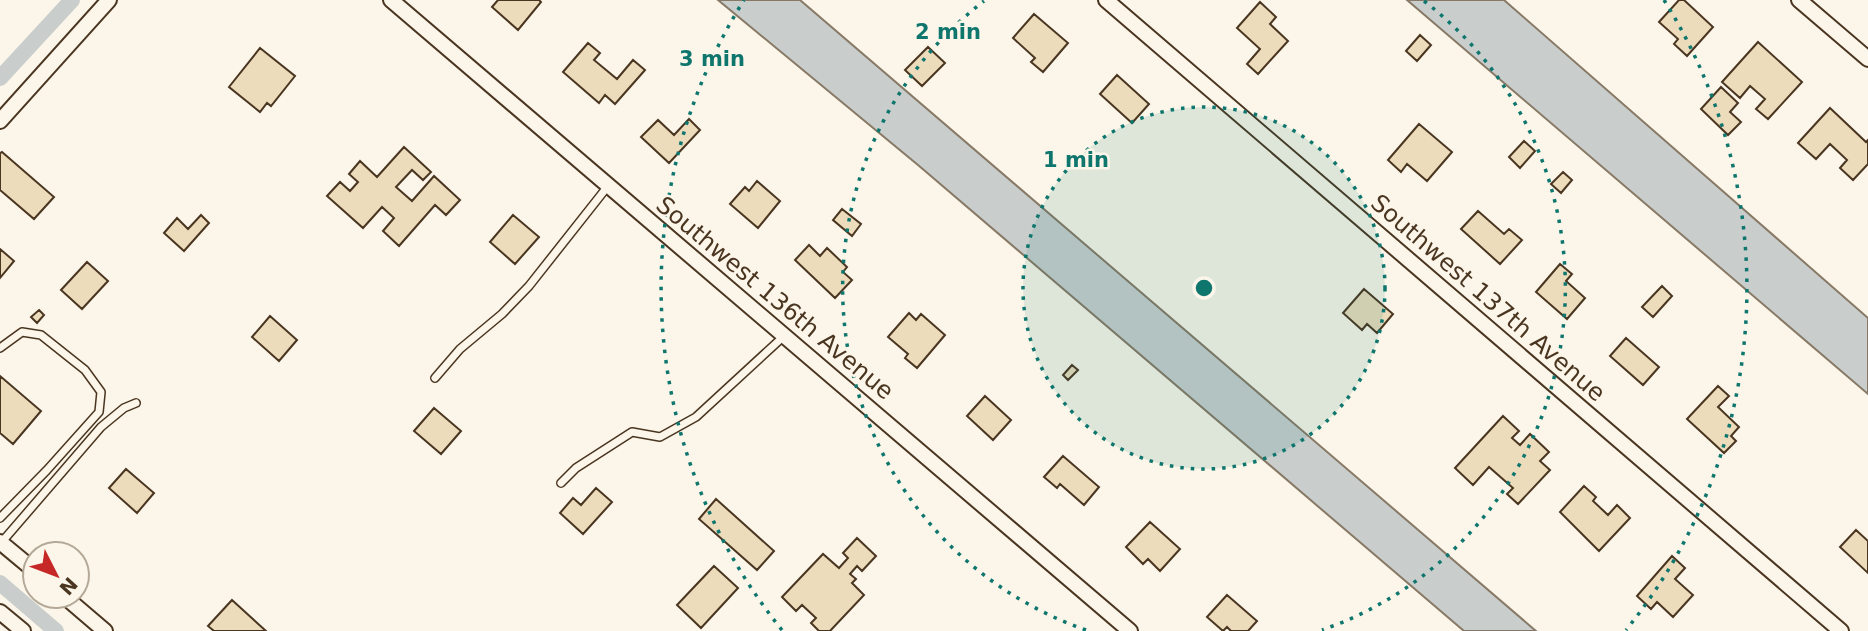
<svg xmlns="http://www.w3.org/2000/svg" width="1868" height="631" viewBox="0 0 1868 631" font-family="'DejaVu Sans',sans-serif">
<rect width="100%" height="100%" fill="#fbf6e9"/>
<path fill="#c9cecd" stroke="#887966" stroke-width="2" d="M 718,0 L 800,0 L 1536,631 L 1464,631 L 918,165 Z
M 1407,0 L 1504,0 L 1868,318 L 1868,394 Z"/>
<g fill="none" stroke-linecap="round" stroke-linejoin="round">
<path stroke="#c9cecd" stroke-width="16" d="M 0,78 L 72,0
M 0,583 L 56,631"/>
</g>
<path fill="#ecdcbc" stroke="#4a3520" stroke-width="2" d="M 498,0 L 539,0 L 541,2 L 518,30 L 492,7 Z
M 1679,0 L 1684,0 L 1713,27 L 1687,56 L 1674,44 L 1678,39 L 1659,22 Z
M 1260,2 L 1276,17 L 1270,24 L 1288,41 L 1258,74 L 1247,64 L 1260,49 L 1237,28 Z
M 1034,14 L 1068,43 L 1043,72 L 1031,62 L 1035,58 L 1013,38 Z
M 1420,35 L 1431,45 L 1417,61 L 1406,51 Z
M 1758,42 L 1802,82 L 1768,119 L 1756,109 L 1765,99 L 1750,86 L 1740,98 L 1722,82 Z
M 588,43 L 600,53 L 594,60 L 617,79 L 633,60 L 645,70 L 615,104 L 605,95 L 599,103 L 563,72 Z
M 928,47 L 945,63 L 922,86 L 905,70 Z
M 260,48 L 295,76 L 271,106 L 267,103 L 260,112 L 229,87 Z
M 1117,75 L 1149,104 L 1132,123 L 1100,94 Z
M 1721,87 L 1738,103 L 1730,112 L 1741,122 L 1728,135 L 1701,109 Z
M 1830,108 L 1866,142 L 1868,140 L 1868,164 L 1853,180 L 1840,168 L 1847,160 L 1830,144 L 1816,159 L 1798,143 Z
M 689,119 L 700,130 L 669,163 L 641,137 L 658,120 L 674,135 Z
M 1419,124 L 1452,152 L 1427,181 L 1407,164 L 1401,172 L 1388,160 Z
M 1524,141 L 1535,151 L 1520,168 L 1509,157 Z
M 404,147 L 431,172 L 423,180 L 412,170 L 396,187 L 412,201 L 434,176 L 460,200 L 446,215 L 435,205 L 399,246 L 383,231 L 394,218 L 382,207 L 363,228 L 327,196 L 340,182 L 350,191 L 358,182 L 349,174 L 360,161 L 377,177 Z
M 2,152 L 54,197 L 34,219 L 0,190 L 0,153 Z
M 1563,172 L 1572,180 L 1561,193 L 1551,184 Z
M 757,181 L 780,201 L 758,228 L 730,204 L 745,187 L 749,191 Z
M 842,209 L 861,224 L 852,236 L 833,220 Z
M 1478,211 L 1504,234 L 1509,229 L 1522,240 L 1500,264 L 1461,229 Z
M 201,215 L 209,223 L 184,251 L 164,233 L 177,218 L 188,229 Z
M 513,215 L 539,237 L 515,264 L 490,242 Z
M 809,245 L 820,256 L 827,248 L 847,267 L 843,272 L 852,280 L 835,298 L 795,260 Z
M 0,249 L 14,261 L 0,278 Z
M 87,262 L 108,281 L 82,309 L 61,290 Z
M 1560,264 L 1572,274 L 1566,281 L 1585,298 L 1567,319 L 1536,292 Z
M 1662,286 L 1672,296 L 1653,317 L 1642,307 Z
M 1364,289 L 1393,314 L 1377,333 L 1367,324 L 1362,330 L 1343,313 Z
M 39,310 L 44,315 L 37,323 L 31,317 Z
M 909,313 L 916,320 L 921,314 L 945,335 L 917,368 L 905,358 L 908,354 L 888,337 Z
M 270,316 L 297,340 L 279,361 L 252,337 Z
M 1626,338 L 1659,367 L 1643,385 L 1610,356 Z
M 1072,365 L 1078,370 L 1068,380 L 1063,375 Z
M 0,376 L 41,411 L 13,444 L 0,433 Z
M 1718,386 L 1729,396 L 1718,407 L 1739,427 L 1731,436 L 1736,441 L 1724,453 L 1687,419 Z
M 985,396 L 1011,420 L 993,440 L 967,416 Z
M 434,408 L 461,431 L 441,454 L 414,431 Z
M 1503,416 L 1519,431 L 1512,438 L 1520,445 L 1530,434 L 1549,452 L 1540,461 L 1550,470 L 1518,504 L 1507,494 L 1513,488 L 1489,467 L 1473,485 L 1455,468 Z
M 1063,456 L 1099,487 L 1084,505 L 1060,484 L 1057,488 L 1044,477 Z
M 126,469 L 154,493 L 137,513 L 109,488 Z
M 1584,486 L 1596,497 L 1593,501 L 1608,515 L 1617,505 L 1630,518 L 1599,551 L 1560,512 Z
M 596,488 L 612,502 L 583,534 L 560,513 L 573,498 L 581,505 Z
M 716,499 L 774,551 L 757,570 L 699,519 Z
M 1150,522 L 1180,549 L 1160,571 L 1148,559 L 1143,564 L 1126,547 Z
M 1856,530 L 1868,541 L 1868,573 L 1840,547 Z
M 857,538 L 876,556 L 862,571 L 857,566 L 850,574 L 856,579 L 852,583 L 864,595 L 830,631 L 819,631 L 811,623 L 816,618 L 802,605 L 796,611 L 782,597 L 823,554 L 839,568 L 848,558 L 843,553 Z
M 1672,556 L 1685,568 L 1675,579 L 1693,595 L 1673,617 L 1657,602 L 1651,609 L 1637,596 Z
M 714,566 L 738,588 L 701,628 L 677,605 Z
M 1227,595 L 1257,621 L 1248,631 L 1231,631 L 1227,627 L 1223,631 L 1207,617 Z
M 232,600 L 266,631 L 214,631 L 208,626 Z"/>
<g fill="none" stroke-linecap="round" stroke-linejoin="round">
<defs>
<path id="service" d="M 0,348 L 22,332 L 41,335 L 85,370 L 101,392 L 99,412 L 47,470 L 0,518
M 435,378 L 460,349 L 502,314 L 529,286 L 608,186
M 561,483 L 576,468 L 632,432 L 660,437 L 696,417 L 784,336
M 1,543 L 101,427 L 124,408 L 136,403"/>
<path id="minor" d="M 391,0 L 1130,631
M 1106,0 L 1841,631
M 1799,0 L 1868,59
M 0,121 L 109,0
M 0,542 L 35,571
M 64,596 L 105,631
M 0,612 L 23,631"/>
</defs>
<use href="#service" stroke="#4a3520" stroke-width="10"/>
<use href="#minor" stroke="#4a3520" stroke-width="18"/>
<use href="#service" stroke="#fbf6e9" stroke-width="7"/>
<use href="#minor" stroke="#fbf6e9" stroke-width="14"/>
</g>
<circle cx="1204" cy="288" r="181" fill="#0f766e" fill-opacity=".12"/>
<g fill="none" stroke="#0f766e" stroke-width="3.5" stroke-dasharray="3.5 7">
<circle cx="1204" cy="288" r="181"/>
<path d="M1086 630A362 362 0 0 1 984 1M1424 1A362 362 0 0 1 1322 630"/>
<path d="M782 630A543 543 0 0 1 744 0M1664 0A543 543 0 0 1 1626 630"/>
</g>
<g text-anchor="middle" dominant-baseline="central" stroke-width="5" stroke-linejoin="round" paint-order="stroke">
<g font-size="24" fill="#4a3520" stroke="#fbf6e9">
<text transform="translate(775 298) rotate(40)">Southwest 136th Avenue</text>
<text transform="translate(1488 298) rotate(41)">Southwest 137th Avenue</text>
</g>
</g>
<circle cx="1204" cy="288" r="10" fill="#0f766e" stroke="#fbf6e9" stroke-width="3.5"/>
<g font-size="21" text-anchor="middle" font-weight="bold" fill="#0f766e" stroke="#fbf6e9" stroke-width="5" stroke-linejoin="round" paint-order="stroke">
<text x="948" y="39">2 min</text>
<text x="712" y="66">3 min</text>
<text x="1076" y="167">1 min</text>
</g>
<g transform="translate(56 575) rotate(132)"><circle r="33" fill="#fbf6e9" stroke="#b4a999" stroke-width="2"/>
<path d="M0-5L12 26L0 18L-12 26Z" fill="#c62828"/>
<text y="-10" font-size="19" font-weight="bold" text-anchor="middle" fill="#4a3520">N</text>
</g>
</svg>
